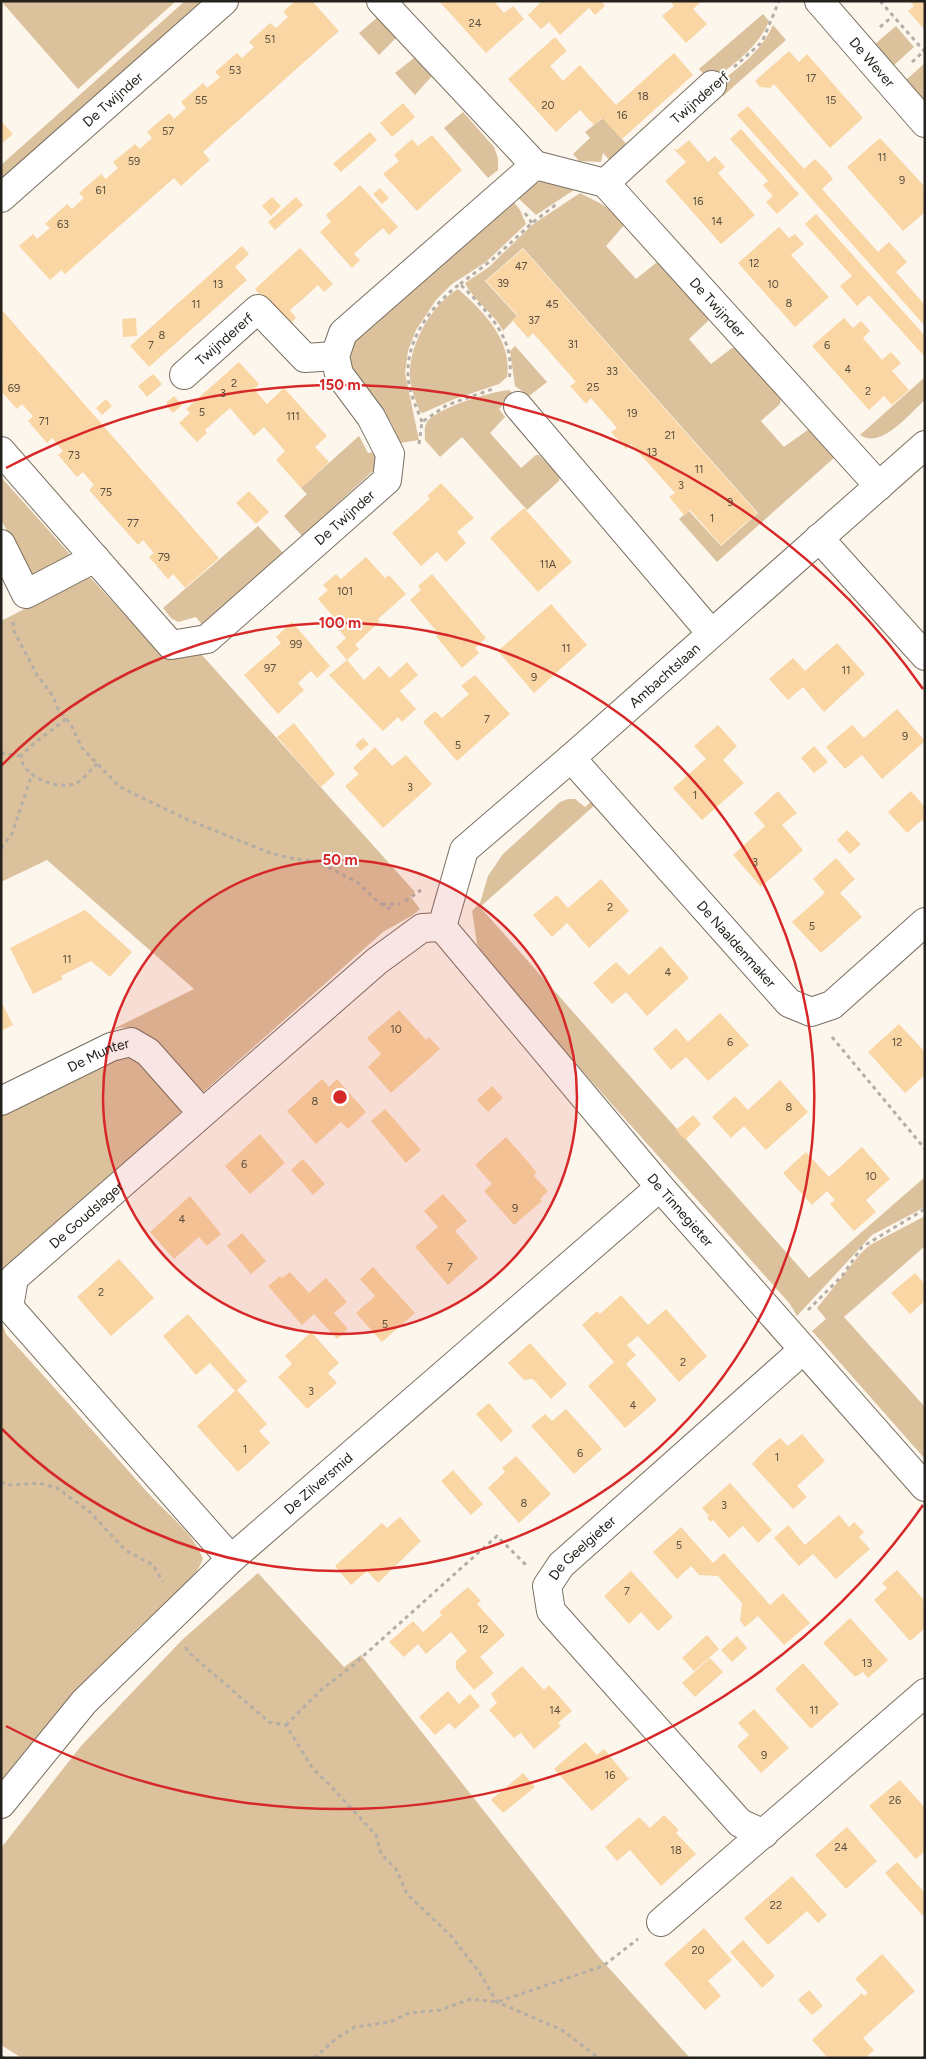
<svg xmlns="http://www.w3.org/2000/svg" width="926" height="2059" viewBox="0 0 926 2059" font-family="Figtree,sans-serif">
<rect width="100%" height="100%" fill="#fdf6ed"/>
<path fill="#dbc19c" d="M 1,1 L 176,1 L 78,89 Z
M 185,1 L 206,1 L 1,184 L 1,165 Z
M 763,14 L 769,21 C 757,49 734,63 711,82 L 699,69 Z
M 378,17 L 396,38 L 379,55 L 359,33 Z
M 773,25 L 786,40 L 723,96 L 715,87 C 739,66 759,55 773,25 Z
M 896,26 L 914,47 L 893,66 L 874,45 Z
M 414,58 L 432,76 L 415,95 L 395,73 Z
M 925,63 L 925,101 L 906,80 Z
M 463,112 L 494,147 L 498,158 L 498,170 L 488,178 L 444,128 Z
M 603,118 L 630,148 L 613,164 L 603,153 L 601,162 L 579,161 L 573,154 L 590,138 L 585,132 Z
M 544,181 L 574,190 L 536,215 L 517,197 L 534,184 Z
M 580,193 C 597,202 614,208 625,224 L 606,246 L 636,279 L 656,263 L 663,264 L 709,316 L 708,321 L 689,339 L 711,364 L 732,348 L 738,348 L 781,398 L 780,404 L 761,421 L 784,447 L 809,429 L 835,457 L 717,562 L 679,519 L 689,511 L 721,546 L 758,513 L 523,248 L 485,281 L 517,316 L 503,331 C 494,312 474,302 465,283 L 489,267 L 532,225 Z
M 513,201 L 520,210 L 526,224 L 486,262 L 452,284 L 436,300 L 416,330 L 408,351 L 405,373 L 419,440 L 400,443 L 390,421 L 350,377 L 347,369 L 350,346 Z
M 458,289 C 482,310 513,340 507,377 L 499,384 L 452,400 L 423,413 L 420,412 C 416,401 411,390 410,378 C 408,346 431,305 458,289 Z
M 515,346 L 547,382 L 529,396 L 515,386 L 510,351 Z
M 925,377 L 925,400 C 910,413 881,450 860,435 Z
M 509,390 L 514,394 L 499,409 L 505,417 L 490,433 L 521,468 L 536,455 L 539,455 L 560,477 L 559,481 L 527,510 L 462,437 L 440,457 L 425,440 C 425,435 424,428 426,424 C 432,409 493,391 509,390 Z
M 359,436 L 368,453 L 377,452 L 376,464 L 373,471 L 302,536 L 284,516 L 307,494 L 301,488 Z
M 1,477 L 75,560 L 32,582 L 1,519 Z
M 258,526 L 284,554 L 203,626 L 196,617 L 178,622 L 171,618 L 163,608 Z
M 89,576 L 154,647 L 180,656 L 201,654 L 415,892 L 410,896 L 420,909 L 413,915 L 383,932 L 201,1094 C 184,1072 149,1018 116,1029 C 94,1037 72,1052 50,1062 L 49,1061 L 194,989 L 47,860 L 1,882 L 1,621 Z
M 568,799 L 575,799 L 585,807 L 592,801 L 595,805 L 480,907 L 809,1278 L 925,1177 L 925,1207 L 872,1235 L 797,1316 L 790,1304 L 494,972 L 477,944 L 472,911 L 480,903 L 488,876 L 503,854 L 560,802 Z
M 122,1053 L 138,1061 L 183,1110 L 1,1275 L 1,1113 Z
M 925,1216 L 925,1246 L 844,1317 L 925,1407 L 925,1459 L 812,1331 L 826,1319 L 817,1308 L 861,1253 L 870,1245 Z
M 1,1321 L 6,1334 C 54,1387 101,1440 148,1493 C 167,1514 193,1532 203,1559 C 190,1591 156,1609 133,1633 C 86,1681 44,1732 1,1784 Z
M 258,1573 L 344,1667 L 361,1655 L 599,1957 L 690,2058 L 22,2058 L 1,2045 L 1,1848 L 81,1746 L 183,1639 Z"/>
<path fill="#f9d6a4" d="M 295,1 L 312,1 L 339,31 L 203,152 L 210,160 L 181,186 L 174,178 L 65,274 L 61,270 L 50,280 L 19,246 L 33,234 L 37,239 L 50,228 L 45,224 L 67,204 L 72,209 L 84,198 L 79,193 L 101,174 L 106,179 L 118,168 L 113,162 L 135,144 L 140,149 L 152,138 L 147,132 L 169,113 L 174,119 L 186,108 L 181,102 L 203,83 L 207,88 L 220,77 L 215,72 L 237,53 L 242,58 L 254,47 L 249,42 L 270,23 L 276,28 L 288,17 L 283,12 Z
M 439,1 L 494,1 L 504,13 L 513,6 L 524,19 L 486,53 Z
M 542,1 L 601,1 L 605,6 L 595,15 L 589,8 L 560,35 L 549,22 L 541,29 L 528,15 Z
M 670,1 L 702,1 L 693,9 L 707,24 L 686,43 L 662,16 L 674,6 Z
M 909,1 L 925,1 L 925,30 L 908,11 L 914,6 Z
M 555,37 L 567,51 L 550,66 L 563,81 L 580,65 L 616,105 L 674,53 L 693,75 L 622,139 L 602,118 L 594,125 L 580,110 L 556,132 L 508,79 Z
M 789,51 L 799,62 L 807,54 L 863,118 L 830,148 L 774,84 L 770,88 L 760,87 L 755,81 Z
M 403,103 L 415,117 L 392,137 L 380,123 Z
M 748,106 L 804,169 L 815,159 L 826,170 L 833,179 L 822,189 L 878,252 L 889,242 L 907,262 L 896,272 L 925,305 L 925,326 L 737,115 Z
M 1,121 L 13,134 L 1,144 Z
M 741,129 L 799,194 L 777,214 L 766,202 L 773,196 L 763,185 L 768,181 L 730,139 Z
M 370,132 L 377,140 L 341,172 L 333,164 Z
M 432,135 L 462,170 L 417,211 L 383,174 L 399,161 L 394,155 L 412,139 L 418,146 Z
M 880,138 L 925,187 L 925,212 L 903,231 L 847,167 Z
M 689,140 L 708,162 L 715,156 L 725,167 L 718,173 L 755,215 L 721,244 L 665,181 L 686,162 L 673,148 L 677,150 Z
M 360,185 L 398,227 L 389,235 L 383,228 L 369,240 L 354,254 L 360,260 L 352,268 L 320,232 L 331,222 L 326,215 Z
M 380,188 L 389,198 L 382,204 L 373,194 Z
M 272,197 L 281,206 L 271,216 L 262,206 Z
M 296,197 L 303,205 L 275,230 L 268,222 Z
M 816,214 L 925,336 L 925,357 L 869,295 L 857,306 L 840,286 L 852,276 L 805,224 Z
M 779,227 L 789,238 L 795,234 L 804,244 L 791,255 L 829,297 L 795,327 L 738,263 Z
M 242,246 L 249,254 L 235,267 L 247,280 L 149,367 L 130,346 Z
M 300,248 L 333,284 L 324,292 L 318,285 L 304,298 L 290,310 L 296,318 L 287,326 L 255,289 Z
M 523,249 L 757,513 L 721,545 L 690,510 L 685,516 L 669,497 L 675,493 L 631,444 L 626,449 L 611,432 L 617,428 L 591,398 L 586,404 L 570,386 L 576,382 L 533,333 L 528,338 L 512,320 L 518,316 L 486,281 Z
M 1,309 L 219,558 L 185,588 L 173,574 L 168,579 L 149,557 L 154,553 L 143,540 L 138,545 L 89,490 L 94,485 L 83,472 L 77,477 L 58,455 L 63,451 L 52,438 L 47,443 L 28,421 L 33,416 L 22,404 L 17,409 L 1,391 L 3,383 Z
M 136,318 L 137,336 L 123,337 L 122,319 Z
M 844,318 L 853,328 L 861,321 L 870,331 L 863,338 L 882,360 L 891,352 L 901,363 L 892,371 L 909,390 L 892,405 L 884,396 L 869,410 L 812,346 Z
M 239,362 L 259,384 L 254,389 L 267,404 L 284,388 L 327,436 L 315,447 L 329,462 L 301,488 L 276,460 L 285,451 L 264,427 L 254,436 L 230,408 L 205,430 L 207,433 L 197,442 L 179,423 L 190,413 L 186,409 Z
M 153,374 L 162,384 L 147,397 L 138,386 Z
M 174,396 L 182,405 L 173,413 L 167,406 L 167,402 Z
M 106,399 L 112,406 L 102,415 L 96,408 Z
M 441,483 L 474,518 L 457,532 L 466,543 L 446,562 L 437,552 L 421,566 L 392,533 L 430,499 L 427,496 Z
M 249,491 L 269,512 L 256,524 L 236,503 Z
M 524,508 L 572,562 L 538,592 L 490,538 Z
M 366,557 L 385,578 L 389,575 L 406,594 L 378,619 L 380,621 L 355,645 L 359,649 L 347,660 L 336,647 L 346,638 L 334,624 L 337,621 L 318,599 L 328,590 L 323,585 L 336,574 L 341,579 Z
M 432,574 L 486,638 L 475,648 L 479,653 L 462,668 L 436,636 L 439,634 L 410,600 L 421,590 L 418,586 Z
M 551,604 L 587,645 L 534,693 L 498,651 Z
M 292,622 L 330,666 L 317,678 L 311,671 L 298,683 L 304,690 L 278,714 L 244,675 L 281,643 L 276,637 Z
M 837,643 L 865,674 L 824,712 L 803,687 L 788,700 L 769,679 L 793,658 L 805,671 Z
M 347,660 L 364,680 L 379,666 L 390,678 L 407,662 L 418,675 L 400,691 L 416,709 L 402,722 L 398,717 L 383,731 L 329,675 Z
M 475,675 L 510,714 L 457,761 L 423,722 L 435,711 L 442,718 L 469,694 L 461,686 Z
M 897,709 L 925,741 L 882,779 L 862,755 L 845,769 L 826,747 L 852,725 L 864,738 Z
M 294,723 L 335,774 L 321,787 L 277,737 Z
M 718,725 L 737,746 L 723,760 L 744,783 L 702,820 L 673,788 L 706,759 L 694,746 Z
M 363,738 L 369,744 L 361,751 L 355,745 Z
M 814,746 L 828,762 L 814,773 L 801,758 Z
M 375,747 L 392,766 L 406,755 L 432,784 L 383,828 L 345,786 L 359,774 L 353,768 Z
M 778,791 L 797,813 L 782,825 L 803,850 L 761,887 L 733,855 L 765,826 L 754,813 Z
M 911,791 L 923,805 L 925,803 L 925,823 L 922,820 L 907,833 L 888,812 Z
M 847,830 L 861,844 L 850,854 L 837,840 Z
M 836,858 L 855,879 L 840,893 L 862,917 L 821,953 L 792,922 L 825,893 L 813,879 Z
M 601,879 L 629,911 L 589,948 L 567,923 L 552,937 L 533,915 L 557,895 L 568,908 Z
M 85,910 L 132,952 L 110,977 L 91,961 L 61,976 L 63,979 L 33,994 L 10,948 Z
M 661,946 L 689,978 L 647,1016 L 626,992 L 612,1004 L 593,983 L 616,962 L 629,975 Z
M 1,1001 L 13,1025 L 1,1031 Z
M 399,1010 L 426,1040 L 429,1037 L 440,1049 L 391,1093 L 368,1067 L 381,1054 L 367,1038 Z
M 720,1013 L 749,1045 L 708,1081 L 686,1057 L 671,1070 L 653,1049 L 676,1028 L 688,1042 Z
M 899,1024 L 925,1052 L 925,1075 L 905,1093 L 868,1052 Z
M 322,1079 L 329,1087 L 337,1079 L 366,1112 L 348,1129 L 341,1122 L 316,1144 L 287,1111 Z
M 780,1080 L 808,1112 L 766,1150 L 744,1126 L 731,1138 L 712,1117 L 735,1096 L 748,1110 Z
M 492,1086 L 503,1098 L 488,1112 L 477,1100 Z
M 385,1109 L 421,1150 L 406,1163 L 371,1121 Z
M 693,1115 L 701,1124 L 685,1140 L 676,1130 Z
M 260,1134 L 285,1163 L 250,1194 L 225,1166 Z
M 506,1137 L 529,1163 L 536,1172 L 534,1176 L 548,1191 L 540,1199 L 542,1201 L 514,1225 L 484,1191 L 492,1184 L 475,1165 Z
M 862,1147 L 890,1179 L 866,1200 L 876,1212 L 854,1231 L 830,1204 L 835,1200 L 827,1191 L 812,1205 L 783,1173 L 806,1152 L 829,1177 Z
M 303,1159 L 325,1184 L 313,1195 L 291,1170 Z
M 443,1194 L 467,1221 L 455,1231 L 478,1258 L 448,1285 L 415,1247 L 438,1227 L 424,1211 Z
M 190,1196 L 221,1234 L 207,1246 L 199,1237 L 174,1259 L 150,1232 Z
M 242,1233 L 266,1261 L 251,1274 L 227,1246 Z
M 119,1259 L 154,1298 L 111,1336 L 77,1297 Z
M 373,1267 L 415,1313 L 382,1342 L 356,1313 L 375,1296 L 360,1279 Z
M 290,1272 L 309,1293 L 326,1278 L 347,1302 L 334,1313 L 348,1329 L 337,1339 L 314,1314 L 302,1325 L 268,1286 L 280,1276 L 282,1278 Z
M 915,1273 L 925,1284 L 925,1301 L 910,1314 L 891,1293 Z
M 621,1295 L 648,1325 L 666,1309 L 707,1356 L 679,1382 L 638,1336 L 627,1345 L 636,1355 L 626,1364 L 657,1400 L 625,1428 L 588,1386 L 614,1362 L 582,1325 L 597,1311 L 600,1314 Z
M 188,1314 L 247,1381 L 237,1390 L 267,1424 L 259,1431 L 270,1443 L 238,1472 L 197,1426 L 235,1391 L 210,1363 L 196,1375 L 163,1336 Z
M 311,1332 L 339,1363 L 328,1373 L 337,1383 L 307,1409 L 278,1377 L 292,1364 L 285,1356 Z
M 530,1343 L 567,1384 L 551,1399 L 533,1379 L 524,1380 L 508,1363 Z
M 489,1403 L 513,1431 L 501,1442 L 476,1414 Z
M 566,1409 L 602,1449 L 574,1474 L 531,1426 L 545,1414 L 552,1421 Z
M 802,1434 L 825,1461 L 797,1486 L 807,1497 L 793,1509 L 752,1464 L 764,1451 L 780,1438 L 788,1446 Z
M 516,1456 L 551,1494 L 519,1523 L 488,1488 L 505,1472 L 502,1468 Z
M 453,1470 L 483,1504 L 471,1515 L 441,1481 Z
M 730,1483 L 772,1530 L 758,1543 L 743,1526 L 729,1538 L 713,1520 L 711,1522 L 707,1518 L 709,1516 L 702,1508 Z
M 839,1515 L 849,1527 L 854,1522 L 864,1532 L 859,1537 L 870,1549 L 836,1579 L 813,1554 L 799,1566 L 774,1538 L 788,1525 L 805,1545 Z
M 400,1517 L 421,1541 L 378,1583 L 367,1571 L 351,1585 L 335,1566 L 382,1523 L 387,1528 Z
M 681,1527 L 713,1563 L 724,1553 L 770,1605 L 783,1593 L 810,1623 L 784,1645 L 758,1616 L 745,1627 L 740,1621 L 742,1603 L 718,1576 L 699,1575 L 691,1566 L 677,1579 L 653,1552 Z
M 897,1570 L 925,1601 L 923,1605 L 925,1608 L 925,1628 L 910,1641 L 874,1600 L 887,1588 L 882,1583 Z
M 631,1571 L 673,1617 L 658,1631 L 641,1612 L 629,1624 L 604,1596 Z
M 468,1587 L 481,1601 L 477,1604 L 505,1635 L 480,1657 L 494,1673 L 474,1690 L 456,1669 L 456,1661 L 467,1651 L 451,1632 L 426,1654 L 418,1644 L 404,1657 L 389,1642 L 413,1621 L 423,1632 L 442,1615 L 439,1612 Z
M 850,1618 L 888,1660 L 868,1678 L 863,1672 L 855,1677 L 823,1643 Z
M 707,1635 L 719,1649 L 694,1671 L 682,1658 Z
M 737,1636 L 747,1648 L 732,1662 L 721,1650 Z
M 710,1658 L 723,1672 L 695,1697 L 682,1683 Z
M 803,1663 L 839,1704 L 811,1729 L 775,1689 Z
M 522,1666 L 544,1690 L 549,1685 L 572,1711 L 558,1723 L 561,1726 L 534,1749 L 521,1733 L 514,1738 L 489,1710 L 497,1703 L 491,1694 Z
M 448,1691 L 459,1704 L 470,1694 L 480,1706 L 455,1729 L 449,1723 L 435,1735 L 419,1717 Z
M 754,1709 L 789,1748 L 761,1773 L 737,1746 L 749,1735 L 738,1723 Z
M 585,1742 L 597,1755 L 604,1749 L 628,1778 L 632,1776 L 592,1811 L 554,1769 Z
M 523,1773 L 535,1787 L 503,1813 L 491,1800 Z
M 900,1780 L 925,1808 L 925,1851 L 916,1859 L 869,1806 Z
M 664,1815 L 679,1830 L 676,1833 L 696,1854 L 661,1886 L 630,1850 L 617,1861 L 605,1847 L 639,1817 L 650,1828 Z
M 847,1827 L 877,1861 L 846,1889 L 815,1855 Z
M 897,1862 L 925,1893 L 925,1914 L 923,1916 L 885,1873 Z
M 792,1876 L 827,1915 L 818,1923 L 807,1911 L 768,1945 L 744,1918 Z
M 704,1928 L 732,1960 L 708,1981 L 721,1996 L 705,2010 L 664,1964 Z
M 743,1940 L 775,1976 L 762,1988 L 730,1952 Z
M 882,1954 L 915,1991 L 863,2038 L 874,2050 L 865,2058 L 828,2058 L 812,2040 L 862,1993 L 864,1996 L 868,1993 L 855,1979 Z
M 809,1990 L 823,2006 L 812,2015 L 798,2000 Z"/>
<g fill="none" stroke-linecap="round" stroke-linejoin="round">
<defs>
<g id="minor">
<path id="s1" d="M 381,1 L 535,165 L 605,183 L 879,486"/>
<path id="s2" d="M 819,1 L 925,123"/>
<path d="M 605,183 L 712,85"/>
<path id="s3" d="M 1,198 L 224,1"/>
<path id="s4" d="M 184,375 L 258,309 L 305,358 L 335,356"/>
<path d="M 518,406 L 711,633"/>
<path id="s5" d="M 1,451 L 171,645 L 207,639 L 387,480 L 390,454 L 371,417 L 339,374 L 335,356 L 343,333 L 535,165"/>
<path d="M 819,538 L 925,656"/>
<path d="M 1,544 L 26,594 L 95,558"/>
<path id="s6" d="M 571,758 L 789,1003 L 811,1012 L 832,1005 L 925,922"/>
<path id="s7" d="M 442,927 L 660,1187 L 925,1487"/>
<path id="s8" d="M 442,927 L 464,850 L 571,758 L 925,445"/>
<path id="s9" d="M 1,1101 L 111,1047 L 131,1042 L 148,1052 L 202,1113"/>
<path id="s10" d="M 231,1559 L 9,1307 L 14,1278 L 377,961 L 422,928 L 442,927"/>
<path id="s11" d="M 1,1804 L 84,1702 L 231,1559 L 660,1187"/>
<path id="s12" d="M 764,1834 L 740,1823 L 551,1611 L 547,1586 L 561,1565 L 803,1350"/>
<path d="M 661,1922 L 925,1693"/>
</g>
</defs>
<use href="#minor" stroke="#7a7062" stroke-width="30"/>
<path stroke="#b4aea6" stroke-width="3" stroke-dasharray="4 4" stroke-linecap="butt" d="M 880,1 L 925,52
M 880,27 L 893,16
M 912,62 L 924,51
M 734,67 L 762,42 L 779,1
M 525,213 L 532,223
M 460,284 L 492,260 L 532,223 L 558,203
M 422,422 C 416,406 408,390 408,374 C 407,337 433,304 460,284 C 485,309 517,339 509,379
M 419,444 L 422,422 L 447,405 L 493,389
M 13,622 L 14,631 L 37,675 L 53,696 L 58,709 L 71,725 L 82,748 L 120,787 L 186,819 L 270,853 L 295,859 L 316,861 L 357,882 L 379,903 L 394,911
M 66,719 L 32,745 L 21,756 C 21,776 57,790 74,784 C 83,781 90,770 97,764
M 1,753 L 21,756
M 1,848 L 12,834 L 32,774
M 405,901 L 421,890
M 382,904 L 400,904
M 832,1037 L 925,1149
M 808,1310 L 842,1276 L 862,1247 L 925,1209
M 1,1482 L 7,1485 L 39,1483 L 57,1488 L 90,1512 L 125,1550 L 153,1565 L 163,1582
M 186,1647 L 187,1651 L 269,1722 L 286,1725 L 313,1769 L 325,1780 L 376,1835 L 381,1854 L 396,1869 L 407,1894 L 452,1937 L 479,1972 L 497,2002 L 562,2030 L 599,2058
M 286,1725 L 321,1690 L 351,1667 L 497,1536 L 526,1565
M 1,2056 L 4,2058
M 314,2058 L 337,2038 L 355,2027 L 390,2022 L 409,2013 L 440,2010 L 471,1999 L 497,2002 L 603,1966 L 638,1939
M 923,2058 L 925,2056"/>
<use href="#minor" stroke="#fff" stroke-width="28"/>
</g>
<circle cx="340" cy="1097" r="237" fill="#d62828" fill-opacity=".12"/>
<g fill="none" stroke="#d62828" stroke-width="2.5">
<circle cx="340" cy="1097" r="237"/>
<path d="M2 765A474 474 0 1 1 2 1429"/>
<path d="M923 1505A712 712 0 0 1 6 1726M6 468A712 712 0 0 1 923 689"/>
</g>
<g text-anchor="middle" dominant-baseline="central" stroke-width="4" stroke-linejoin="round" paint-order="stroke">
<g font-size="11" fill="#5a4e3e">
<text x="475" y="23">24</text>
<text x="270" y="39">51</text>
<text x="235" y="70">53</text>
<text x="811" y="78">17</text>
<text x="643" y="96">18</text>
<text x="201" y="100">55</text>
<text x="831" y="100">15</text>
<text x="548" y="105">20</text>
<text x="622" y="115">16</text>
<text x="168" y="131">57</text>
<text x="882" y="157">11</text>
<text x="134" y="161">59</text>
<text x="902" y="180">9</text>
<text x="101" y="190">61</text>
<text x="698" y="201">16</text>
<text x="717" y="221">14</text>
<text x="63" y="224">63</text>
<text x="754" y="263">12</text>
<text x="521" y="266">47</text>
<text x="503" y="283">39</text>
<text x="218" y="284">13</text>
<text x="773" y="284">10</text>
<text x="789" y="303">8</text>
<text x="196" y="304">11</text>
<text x="552" y="304">45</text>
<text x="534" y="320">37</text>
<text x="162" y="335">8</text>
<text x="573" y="344">31</text>
<text x="151" y="345">7</text>
<text x="827" y="345">6</text>
<text x="848" y="369">4</text>
<text x="612" y="371">33</text>
<text x="234" y="383">2</text>
<text x="593" y="387">25</text>
<text x="14" y="388">69</text>
<text x="868" y="391">2</text>
<text x="223" y="393">3</text>
<text x="202" y="412">5</text>
<text x="632" y="413">19</text>
<text x="293" y="416">111</text>
<text x="44" y="421">71</text>
<text x="670" y="435">21</text>
<text x="652" y="452">13</text>
<text x="74" y="455">73</text>
<text x="699" y="469">11</text>
<text x="681" y="485">3</text>
<text x="106" y="492">75</text>
<text x="730" y="502">9</text>
<text x="712" y="518">1</text>
<text x="133" y="523">77</text>
<text x="164" y="557">79</text>
<text x="548" y="564">11A</text>
<text x="345" y="591">101</text>
<text x="296" y="644">99</text>
<text x="566" y="648">11</text>
<text x="270" y="668">97</text>
<text x="846" y="670">11</text>
<text x="534" y="677">9</text>
<text x="487" y="719">7</text>
<text x="905" y="736">9</text>
<text x="458" y="745">5</text>
<text x="410" y="787">3</text>
<text x="695" y="795">1</text>
<text x="755" y="862">3</text>
<text x="610" y="907">2</text>
<text x="812" y="926">5</text>
<text x="67" y="959">11</text>
<text x="668" y="972">4</text>
<text x="396" y="1029">10</text>
<text x="730" y="1042">6</text>
<text x="897" y="1042">12</text>
<text x="315" y="1101">8</text>
<text x="789" y="1107">8</text>
<text x="244" y="1164">6</text>
<text x="871" y="1176">10</text>
<text x="515" y="1208">9</text>
<text x="182" y="1219">4</text>
<text x="450" y="1267">7</text>
<text x="101" y="1292">2</text>
<text x="385" y="1324">5</text>
<text x="683" y="1362">2</text>
<text x="311" y="1391">3</text>
<text x="633" y="1405">4</text>
<text x="245" y="1449">1</text>
<text x="580" y="1453">6</text>
<text x="777" y="1457">1</text>
<text x="524" y="1503">8</text>
<text x="724" y="1505">3</text>
<text x="679" y="1545">5</text>
<text x="627" y="1591">7</text>
<text x="483" y="1629">12</text>
<text x="867" y="1663">13</text>
<text x="555" y="1710">14</text>
<text x="814" y="1710">11</text>
<text x="764" y="1755">9</text>
<text x="610" y="1775">16</text>
<text x="895" y="1800">26</text>
<text x="841" y="1847">24</text>
<text x="676" y="1850">18</text>
<text x="776" y="1905">22</text>
<text x="698" y="1950">20</text>
</g>
<g font-size="14" fill="#25211c" stroke="#fff">
<text stroke="none"><textPath href="#s2" startOffset="81">De Wever</textPath></text>
<text transform="translate(700 98) rotate(-41)">Twijndererf</text>
<text stroke="none"><textPath href="#s3" startOffset="149">De Twijnder</textPath></text>
<text stroke="none"><textPath href="#s1" startOffset="465">De Twijnder</textPath></text>
<text stroke="none"><textPath href="#s4" startOffset="54">Twijndererf</textPath></text>
<text stroke="none"><textPath href="#s5" startOffset="478">De Twijnder</textPath></text>
<text stroke="none"><textPath href="#s8" startOffset="346">Ambachtslaan</textPath></text>
<text stroke="none"><textPath href="#s6" startOffset="249">De Naaldenmaker</textPath></text>
<text stroke="none"><textPath href="#s9" startOffset="108">De Munter</textPath></text>
<text stroke="none"><textPath href="#s7" startOffset="370">De Tinnegieter</textPath></text>
<text stroke="none"><textPath href="#s10" startOffset="461">De Goudslager</textPath></text>
<text stroke="none"><textPath href="#s11" startOffset="452">De Zilversmid</textPath></text>
<text stroke="none"><textPath href="#s12" startOffset="388">De Geelgieter</textPath></text>
</g>
</g>
<circle cx="340" cy="1097" r="8" fill="#d62828" stroke="#fff" stroke-width="2.5"/>
<g font-size="15" text-anchor="middle" font-weight="bold" fill="#d62828" stroke="#fff" stroke-width="4" stroke-linejoin="round" paint-order="stroke">
<text x="340" y="390">150 m</text>
<text x="340" y="628">100 m</text>
<text x="340" y="865">50 m</text>
</g>
<rect width="926" height="2059" fill="none" stroke="#25211c" stroke-width="5"/>
</svg>
